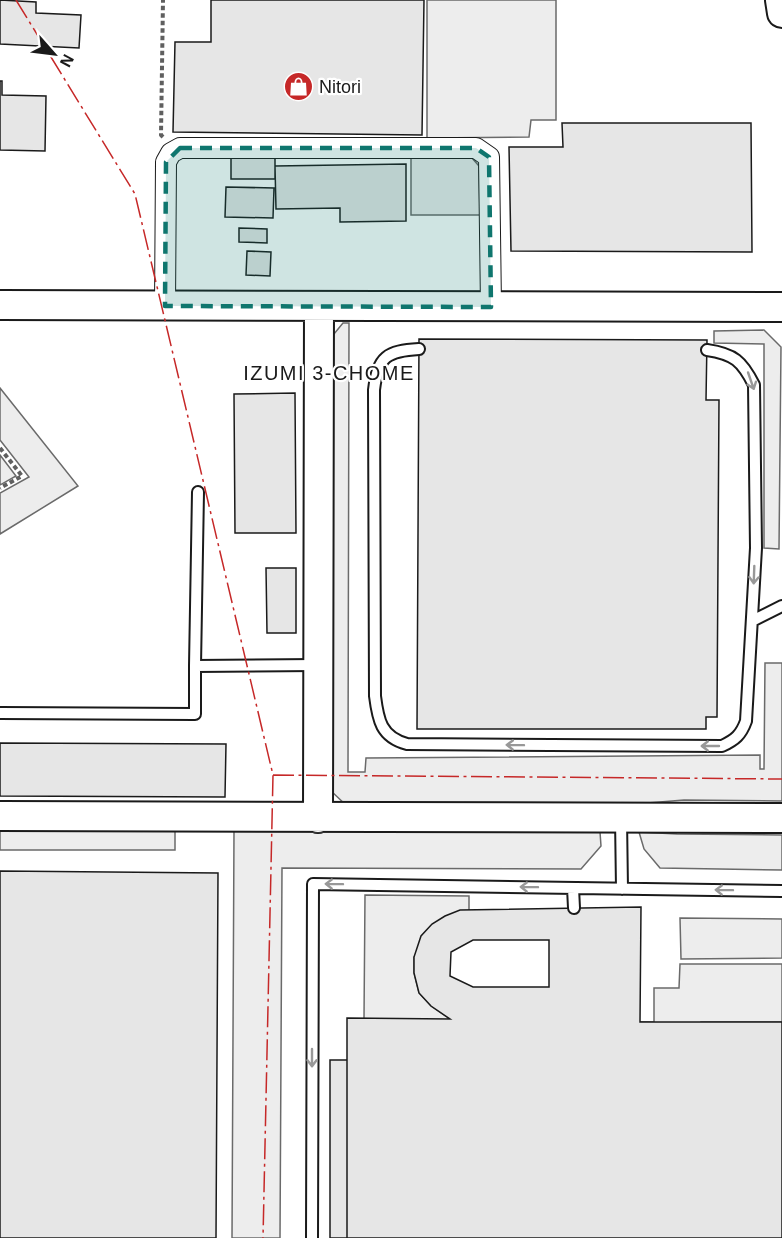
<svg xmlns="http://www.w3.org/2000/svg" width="782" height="1238" viewBox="0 0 782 1238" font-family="Helvetica,sans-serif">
<rect width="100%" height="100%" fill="#fff"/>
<path fill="#ededed" stroke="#6a6a6a" stroke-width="1.5" d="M 427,0 L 556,0 L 556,120 L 531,120 L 529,137 L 427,138 Z
M 411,157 L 472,158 L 479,166 L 480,215 L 411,215 Z
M 343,323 L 349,323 L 348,772 L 365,772 L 366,758 L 760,755 L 760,769 L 764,769 L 765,663 L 782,663 L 782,801 L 684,800 L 599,807 L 348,807 L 330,790 L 329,340 Z
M 764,330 L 781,347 L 779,549 L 764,548 L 764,344 L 714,343 L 714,331 Z
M 0,388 L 78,486 L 0,534 L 0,493 L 29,477 L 0,440 Z
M 0,455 L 16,476 L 0,485 Z
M 0,829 L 175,831 L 175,850 L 0,850 Z
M 234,831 L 600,832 L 601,846 L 581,869 L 282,868 L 280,1238 L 232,1238 Z
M 639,832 L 677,834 L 782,835 L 782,870 L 660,868 L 644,849 Z
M 365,895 L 469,896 L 469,910 L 414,957 L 414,973 L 419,993 L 431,1006 L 450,1019 L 654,1022 L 654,988 L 679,988 L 680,964 L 782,964 L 782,1022 L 701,1022 L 700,1238 L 364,1019 Z
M 680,918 L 782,919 L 782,958 L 681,959 Z"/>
<path fill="#e6e6e6" stroke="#1a1a1a" stroke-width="1.5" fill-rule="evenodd" d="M 0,0 L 36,2 L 36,13 L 81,15 L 79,48 L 0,44 Z
M 211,0 L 424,0 L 422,135 L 173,132 L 175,42 L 211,42 Z
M 0,81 L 2,81 L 2,95 L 46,96 L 45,151 L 0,150 Z
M 562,123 L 751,123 L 752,252 L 511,251 L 509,147 L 563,147 Z
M 231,154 L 275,154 L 275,179 L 231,179 Z
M 406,164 L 406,221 L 340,222 L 340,208 L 276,209 L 275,166 Z
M 226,187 L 274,188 L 273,218 L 225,217 Z
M 239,228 L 267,229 L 267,243 L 239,242 Z
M 247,251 L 271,252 L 270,276 L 246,275 Z
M 419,339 L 707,340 L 706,400 L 719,400 L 717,717 L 706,717 L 706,729 L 417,729 Z
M 295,393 L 296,533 L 235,533 L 234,394 Z
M 266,568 L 296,568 L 296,633 L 267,633 Z
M 0,743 L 226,744 L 225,797 L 0,796 Z
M 0,871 L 218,873 L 216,1238 L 0,1238 Z
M 641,907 L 640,1022 L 782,1022 L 782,1238 L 347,1238 L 347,1018 L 450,1019 L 431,1006 L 419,993 L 414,973 L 414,957 L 421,936 L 432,924 L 445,916 L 460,910 ZM 473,940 L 549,940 L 549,987 L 473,987 L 450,976 L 451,952 Z
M 330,1060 L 347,1060 L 347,1238 L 330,1238 Z"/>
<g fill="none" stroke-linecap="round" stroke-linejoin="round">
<defs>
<path id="lane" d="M 419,349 C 387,351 378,356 374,390 L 375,696 C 378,720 381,737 407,744 L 722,746 C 735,740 741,735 746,721 L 756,548 L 754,385 C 742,361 734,354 707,350
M 198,492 L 195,666 L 317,665
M 752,621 L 782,606
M 0,713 L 195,714 L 195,666
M 621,818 L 622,889
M 573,888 L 574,908
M 312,1238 L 313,884 L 782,891"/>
<path id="street" d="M 165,306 L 166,162 L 171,153 L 180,148 L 476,148 L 489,157 L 491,307"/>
<path id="secondary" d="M 780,0 L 782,13
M 0,305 L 782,307
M 0,816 L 782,818
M 318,818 L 319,306"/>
</defs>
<use href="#lane" stroke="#1a1a1a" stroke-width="14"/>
<use href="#street" stroke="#1a1a1a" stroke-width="22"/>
<use href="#secondary" stroke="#1a1a1a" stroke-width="32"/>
<path stroke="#5f5f5f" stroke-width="4" stroke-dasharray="4.5 3" stroke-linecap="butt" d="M 163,137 L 161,135 L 163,0
M 0,448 L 22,476 L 0,488"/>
<use href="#lane" stroke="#fff" stroke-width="10"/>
<use href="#street" stroke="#fff" stroke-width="20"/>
<use href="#secondary" stroke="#fff" stroke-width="28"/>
<path stroke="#c62828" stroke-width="1.5" stroke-dasharray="21 4.5 3 4.5" stroke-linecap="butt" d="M 16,0 L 135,194 L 273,775 L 263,1238
M 273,775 L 782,779"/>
</g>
<defs><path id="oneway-shaft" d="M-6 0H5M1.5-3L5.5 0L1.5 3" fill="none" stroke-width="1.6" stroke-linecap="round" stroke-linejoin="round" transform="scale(1.5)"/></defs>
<g stroke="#989898">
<use href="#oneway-shaft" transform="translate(751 381) rotate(71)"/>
<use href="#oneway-shaft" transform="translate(754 575) rotate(92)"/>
<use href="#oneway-shaft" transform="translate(515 745) rotate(-179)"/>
<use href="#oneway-shaft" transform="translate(710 746) rotate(180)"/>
<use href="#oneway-shaft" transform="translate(334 884) rotate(-179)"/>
<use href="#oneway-shaft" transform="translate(529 887) rotate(-179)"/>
<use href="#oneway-shaft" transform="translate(724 890) rotate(-179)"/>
<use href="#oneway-shaft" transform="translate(312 1058) rotate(90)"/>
</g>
<path fill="#0f766e" fill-opacity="0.2" stroke="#0f766e" stroke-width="4.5" stroke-dasharray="12 8" stroke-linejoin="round" d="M 180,148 L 476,148 L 489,157 L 491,307 L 165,306 L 166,162 Z"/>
<defs>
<symbol id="shop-disc" viewBox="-11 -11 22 22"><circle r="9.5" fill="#c62828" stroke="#fff"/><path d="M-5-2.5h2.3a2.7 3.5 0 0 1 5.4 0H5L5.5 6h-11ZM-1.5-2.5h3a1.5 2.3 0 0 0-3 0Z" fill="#fff"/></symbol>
</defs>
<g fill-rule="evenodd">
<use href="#shop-disc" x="282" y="70" width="33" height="33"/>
</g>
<g text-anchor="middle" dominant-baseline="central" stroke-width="4.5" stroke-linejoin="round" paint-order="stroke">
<g font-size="18" fill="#1a1a1a" stroke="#fff" text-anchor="start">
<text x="319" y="87">Nitori</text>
</g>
<g font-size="20" letter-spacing="1.5" fill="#1a1a1a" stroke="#fff">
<text x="329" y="373">IZUMI 3-CHOME</text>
</g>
</g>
<g transform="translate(54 54) rotate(118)" stroke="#ffffff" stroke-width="4.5" paint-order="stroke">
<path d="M0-4.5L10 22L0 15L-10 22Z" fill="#1a1a1a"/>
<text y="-9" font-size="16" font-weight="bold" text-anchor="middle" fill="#1a1a1a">N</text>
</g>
</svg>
